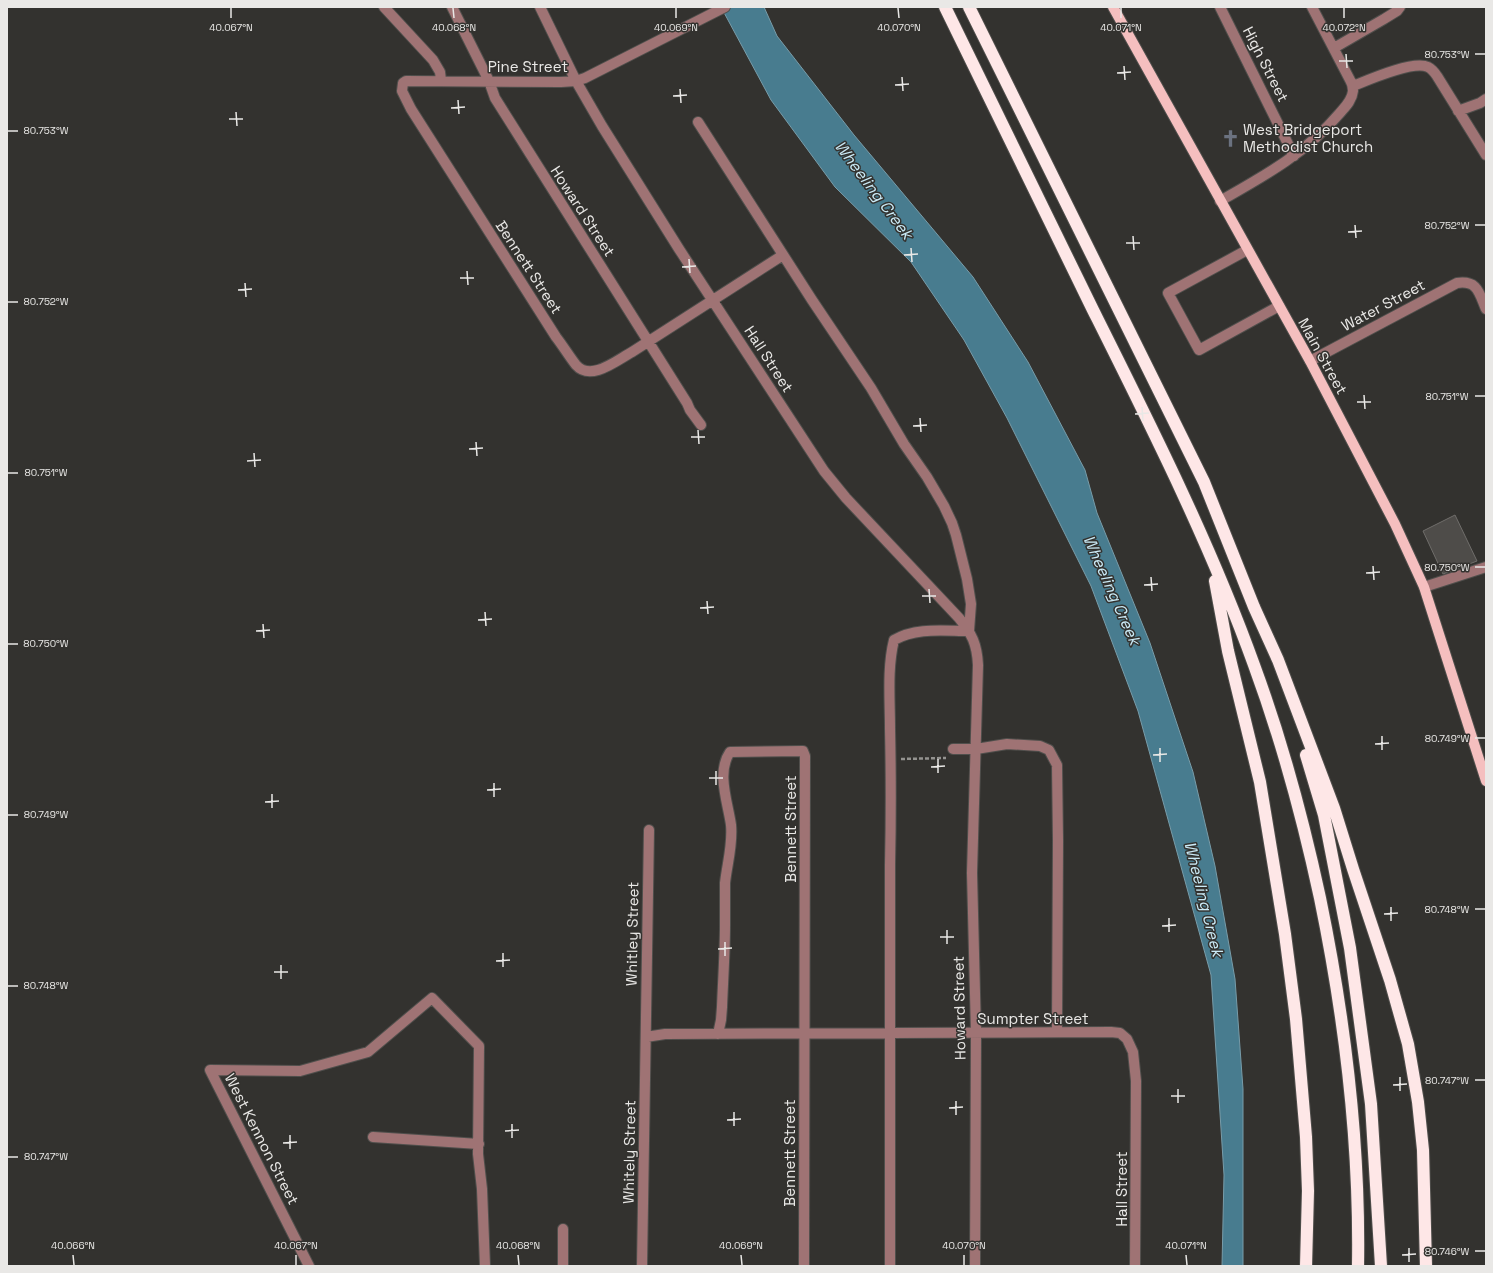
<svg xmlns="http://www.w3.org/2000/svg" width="1493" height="1273" viewBox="0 0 1493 1273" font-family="'Space Grotesk',sans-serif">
<rect width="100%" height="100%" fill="#33322f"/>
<path fill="#487c8f" stroke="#789ca9" d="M 721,7 L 764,7 L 777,36 L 854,135 L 973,277 L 1028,362 L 1085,470 L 1097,513 L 1150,643 L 1193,772 L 1215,866 L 1235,979 L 1243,1089 L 1243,1266 L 1222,1266 L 1224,1175 L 1211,975 L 1138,711 L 1091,586 L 1007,418 L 964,340 L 911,262 L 835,187 L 771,100 Z"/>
<path fill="#4e4c49" stroke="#6f6d6a" d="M 1455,515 L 1477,561 L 1443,574 L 1423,531 Z"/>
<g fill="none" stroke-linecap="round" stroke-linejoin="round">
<defs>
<path id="minor" d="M 384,7 L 433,60 L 440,72 L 441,80
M 452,7 L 489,81 L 495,98 L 687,403 L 690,410 L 701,425
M 540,7 L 576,81 L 602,126 L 679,249 L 824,471 L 846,498 L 959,618 C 972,634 977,644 978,665 L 972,873 L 976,1033 L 975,1266
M 725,7 L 585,78 L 576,81 L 561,82 L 406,81 L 403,83 L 402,91 L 411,109 L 556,337 C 563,346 569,356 576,365 C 591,382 617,360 632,352 L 783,255
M 1220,7 L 1294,156
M 1334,48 L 1384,19 L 1397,11 L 1400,7
M 1353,86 C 1368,80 1413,60 1428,67 C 1432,69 1435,73 1437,76 L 1486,155
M 1458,111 L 1480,103 L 1486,99
M 698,122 L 812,300 L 871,388 L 904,444 L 927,477 L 944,506 L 952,523 L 956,535 L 967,579 L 971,604 L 969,631
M 1220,201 C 1264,176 1306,153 1339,114 C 1344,108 1352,101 1353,91 C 1353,87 1352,83 1350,80 L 1312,7
M 1247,250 L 1168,293 L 1199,350 L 1279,306
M 1310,361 L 1457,283 C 1478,280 1479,293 1486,309
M 1424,587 L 1486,567
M 953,749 L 976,749 L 1007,744 L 1040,746 L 1049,750 L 1057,765 L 1058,841 L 1057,1032
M 718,1034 L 721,1020 L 722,1007 C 723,980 725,952 725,925 C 725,911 725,897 725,883 C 727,864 733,845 731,825 C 728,803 716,772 730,752 L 803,751 L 805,756 L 804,1266
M 646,1037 L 665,1034 L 1111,1032 L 1120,1033 L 1127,1039 L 1133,1052 L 1136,1081 L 1135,1266
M 373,1137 L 479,1144
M 309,1266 L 210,1070 L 300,1071 L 368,1052 L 432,998 L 479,1046 L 478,1154 L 482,1189 L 485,1266
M 563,1266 L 563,1229
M 642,1266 L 649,830
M 890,1266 L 890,865 C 891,819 891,774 890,729 C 890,700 887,668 894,640 C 916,627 944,631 969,631"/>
<path id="major" d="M 1113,7 L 1310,361 L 1395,524 L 1424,587 L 1486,781"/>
<path id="highway" d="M 945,7 C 994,108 1043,209 1093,310 C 1151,426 1210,543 1254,665 C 1282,741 1303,819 1320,898 C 1345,1019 1360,1143 1358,1266
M 969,7 L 1204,482 L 1254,607 L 1278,660 L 1334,808 L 1353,869 L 1390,980 L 1408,1044 L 1418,1102 L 1423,1150 L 1426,1266
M 1215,581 L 1228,651 L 1260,782 L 1285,934 L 1296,1019 L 1306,1137 L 1308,1191 L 1306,1266
M 1306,755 L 1324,815 L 1350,948 L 1371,1104 L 1381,1266"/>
</defs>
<use href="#minor" stroke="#504f4c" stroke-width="12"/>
<use href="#major" stroke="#504f4c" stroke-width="12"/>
<use href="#highway" stroke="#504f4c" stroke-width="14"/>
<path stroke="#949390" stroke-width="2.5" stroke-dasharray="4 2" stroke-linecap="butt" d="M 901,759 L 946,758"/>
<use href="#minor" stroke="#9f7374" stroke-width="10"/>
<use href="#major" stroke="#f5bfbf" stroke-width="10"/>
<use href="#highway" stroke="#fee7e7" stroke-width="12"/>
</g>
<path fill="none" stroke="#e9e8e6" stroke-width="1.5" d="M 231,8 L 231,18M 453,8 L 454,18M 676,8 L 676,18M 898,8 L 899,18M 1121,8 L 1121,18M 1344,8 L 1344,18M 1346,54 L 1347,68M 1475,54 L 1485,54M 1339,61 L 1353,61M 1124,66 L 1125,80M 1117,73 L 1131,72M 902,77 L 903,91M 895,85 L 909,84M 680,89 L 681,103M 673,96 L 687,95M 458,100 L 459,114M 451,108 L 465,107M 236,112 L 237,126M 229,119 L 243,119M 8,131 L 18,131M 1355,225 L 1356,238M 1475,225 L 1485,225M 1348,232 L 1362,231M 1133,236 L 1134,250M 1126,243 L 1140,243M 911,248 L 912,262M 904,255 L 918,254M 689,259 L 690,273M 682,267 L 696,266M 467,271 L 468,285M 460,278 L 474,278M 245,283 L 246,297M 238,290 L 252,289M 8,302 L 18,302M 1364,395 L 1365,409M 1475,396 L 1485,396M 1357,402 L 1371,402M 1142,407 L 1143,421M 1135,414 L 1149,413M 920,418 L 921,432M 913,426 L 927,425M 698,430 L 699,444M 691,437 L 705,437M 476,442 L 477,456M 469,449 L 483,448M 254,453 L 255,467M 247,461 L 261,460M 8,473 L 18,473M 1373,566 L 1374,580M 1475,567 L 1485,567M 1366,573 L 1380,572M 1151,577 L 1152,591M 1144,585 L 1158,584M 929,589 L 930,603M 922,596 L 936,596M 707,601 L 708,614M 700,608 L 714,607M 485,612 L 486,626M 478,620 L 492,619M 263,624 L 264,638M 256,631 L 270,630M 8,644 L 18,644M 1382,736 L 1382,750M 1475,738 L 1485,738M 1375,744 L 1389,743M 1160,748 L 1160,762M 1153,755 L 1167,754M 938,759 L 938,773M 931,767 L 945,766M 716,771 L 716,785M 709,778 L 723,778M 494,783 L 494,797M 487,790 L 501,789M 272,794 L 272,808M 265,802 L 279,801M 8,815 L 18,815M 1391,907 L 1391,921M 1475,909 L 1485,909M 1384,914 L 1398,913M 1169,918 L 1169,932M 1162,926 L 1176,925M 947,930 L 947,944M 940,937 L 954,937M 725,942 L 725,956M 718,949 L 732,948M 503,953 L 503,967M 496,961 L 510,960M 281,965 L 281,979M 274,972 L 288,972M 8,986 L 18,986M 1400,1077 L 1400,1091M 1475,1080 L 1485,1080M 1393,1085 L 1407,1084M 1178,1089 L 1178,1103M 1171,1096 L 1185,1096M 956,1101 L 956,1115M 949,1108 L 963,1107M 734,1112 L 734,1126M 727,1120 L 741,1119M 512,1124 L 512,1138M 505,1131 L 519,1130M 290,1135 L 290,1149M 283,1143 L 297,1142M 8,1157 L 18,1157M 1409,1248 L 1409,1262M 1475,1251 L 1485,1251M 73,1255 L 74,1265M 296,1255 L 296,1265M 518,1255 L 519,1265M 741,1255 L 742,1265M 964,1255 L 964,1265M 1186,1255 L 1187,1265M 1402,1255 L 1416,1254"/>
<defs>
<symbol id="church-bare" viewBox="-9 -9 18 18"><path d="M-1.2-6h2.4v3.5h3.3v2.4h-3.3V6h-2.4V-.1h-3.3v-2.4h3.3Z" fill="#6b7280" stroke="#33322f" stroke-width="2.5" paint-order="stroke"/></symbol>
</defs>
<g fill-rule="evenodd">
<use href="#church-bare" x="1218" y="126" width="25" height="25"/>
</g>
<g text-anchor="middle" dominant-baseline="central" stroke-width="3" stroke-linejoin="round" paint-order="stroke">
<g font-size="15" fill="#e9e8e6" stroke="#33322f">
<text transform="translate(1266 64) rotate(63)">High Street</text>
<text x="528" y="66">Pine Street</text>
<text transform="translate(583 211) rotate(57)">Howard Street</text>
<text transform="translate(529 267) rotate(57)">Bennett Street</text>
<text transform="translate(1383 305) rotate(-28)">Water Street</text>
<text transform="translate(1323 356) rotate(61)">Main Street</text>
<text transform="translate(769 359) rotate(57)">Hall Street</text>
<text transform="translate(790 829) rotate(-90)">Bennett Street</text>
<text transform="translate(632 934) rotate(-89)">Whitley Street</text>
<text transform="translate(959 1008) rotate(-91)">Howard Street</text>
<text x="1033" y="1018">Sumpter Street</text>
<text transform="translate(262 1139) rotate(63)">West Kennon Street</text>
<text transform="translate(629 1152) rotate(-89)">Whitely Street</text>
<text transform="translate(789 1153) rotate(-90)">Bennett Street</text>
<text transform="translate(1121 1189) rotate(-90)">Hall Street</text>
</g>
<g font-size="15" fill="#e9e8e6" stroke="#33322f" text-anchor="start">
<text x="1243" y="129">West Bridgeport<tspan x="1243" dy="17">Methodist Church</tspan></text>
</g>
<g font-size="16" font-style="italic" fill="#cbebf7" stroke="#33322f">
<text transform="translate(874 190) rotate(53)">Wheeling Creek</text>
<text transform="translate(1112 590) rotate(66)">Wheeling Creek</text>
<text transform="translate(1204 899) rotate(76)">Wheeling Creek</text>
</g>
</g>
<g font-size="10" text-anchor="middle" fill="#e9e8e6" stroke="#33322f" stroke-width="3" stroke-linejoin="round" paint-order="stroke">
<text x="231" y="31">40.067°N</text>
<text x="454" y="31">40.068°N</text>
<text x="676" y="31">40.069°N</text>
<text x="899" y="31">40.070°N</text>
<text x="1121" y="31">40.071°N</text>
<text x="1344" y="31">40.072°N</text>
<text x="1447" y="58">80.753°W</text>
<text x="46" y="134">80.753°W</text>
<text x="1447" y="229">80.752°W</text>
<text x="46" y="305">80.752°W</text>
<text x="1447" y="400">80.751°W</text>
<text x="46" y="476">80.751°W</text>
<text x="1447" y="571">80.750°W</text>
<text x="46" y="647">80.750°W</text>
<text x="1447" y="742">80.749°W</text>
<text x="46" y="818">80.749°W</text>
<text x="1447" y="913">80.748°W</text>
<text x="46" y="989">80.748°W</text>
<text x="1447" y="1084">80.747°W</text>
<text x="46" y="1160">80.747°W</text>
<text x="73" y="1249">40.066°N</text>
<text x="296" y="1249">40.067°N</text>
<text x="518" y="1249">40.068°N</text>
<text x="741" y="1249">40.069°N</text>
<text x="964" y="1249">40.070°N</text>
<text x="1186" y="1249">40.071°N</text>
<text x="1447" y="1255">80.746°W</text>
</g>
<rect width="1493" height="1273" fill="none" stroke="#e9e8e6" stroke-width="16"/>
</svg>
